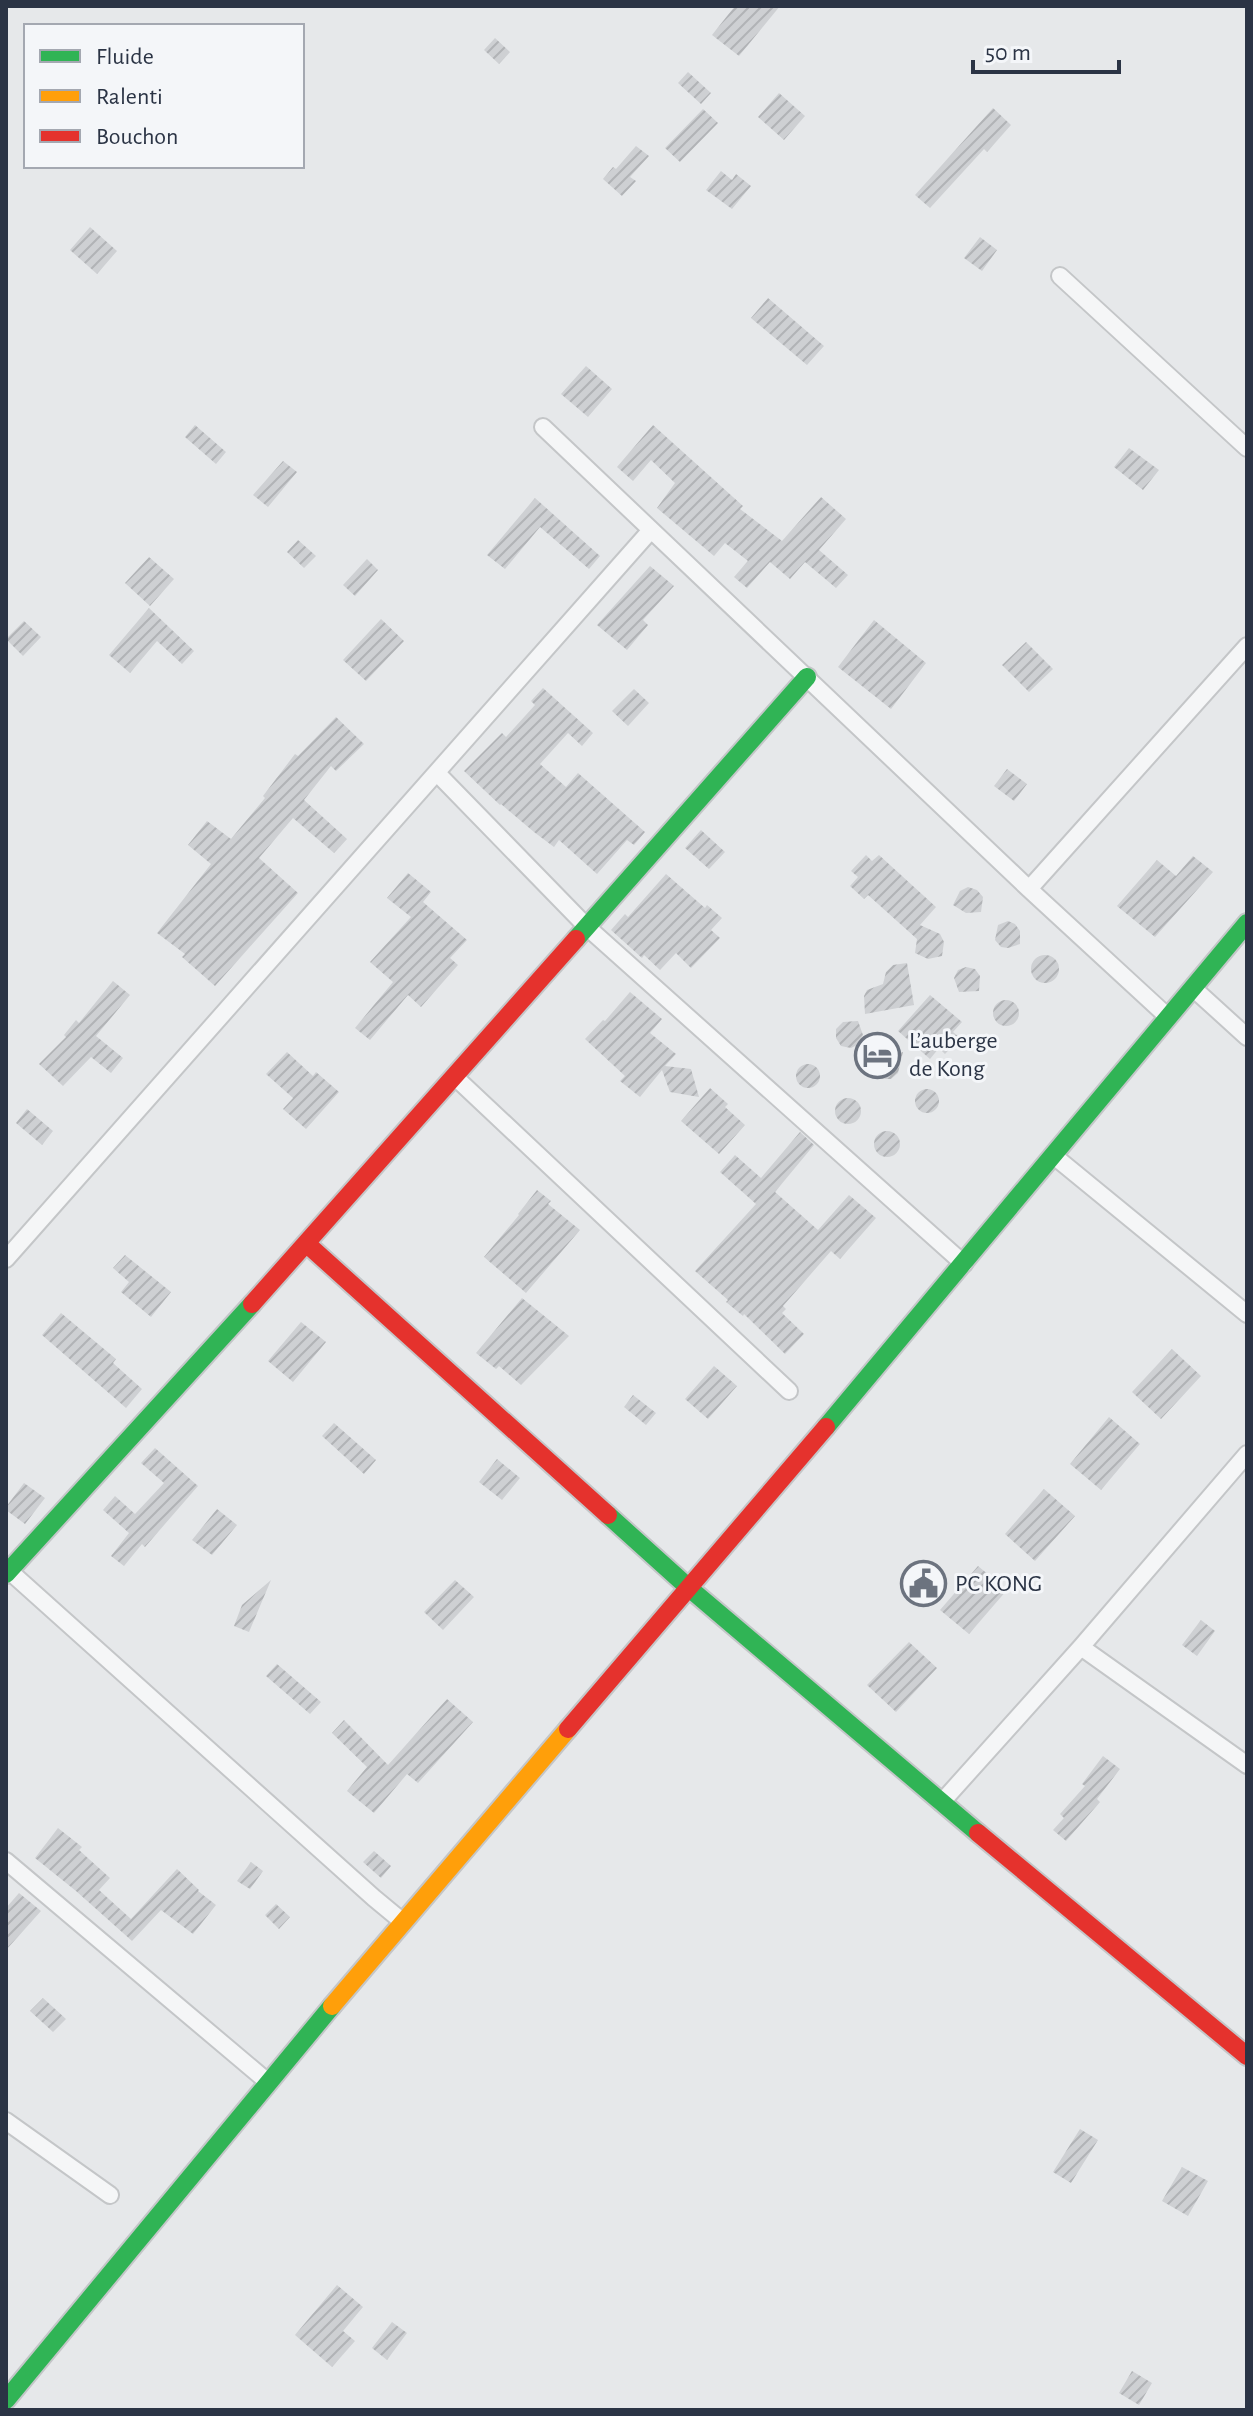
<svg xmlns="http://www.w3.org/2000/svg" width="1253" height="2416" viewBox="0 0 1253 2416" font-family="'Alegreya Sans',sans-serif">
<defs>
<pattern id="building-hatch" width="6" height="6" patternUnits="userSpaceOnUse" patternTransform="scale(2)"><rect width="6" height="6" fill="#ced0d3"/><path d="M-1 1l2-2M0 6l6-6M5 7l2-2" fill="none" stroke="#b1b3b6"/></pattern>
</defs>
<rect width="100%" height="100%" fill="#e6e8ea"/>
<path fill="url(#building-hatch)" d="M 735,6 L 780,6 L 739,56 L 712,35 Z
M 495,38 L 510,52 L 499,64 L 484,50 Z
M 688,72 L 711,93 L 701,104 L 678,83 Z
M 779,93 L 805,116 L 784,140 L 758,117 Z
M 993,108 L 1011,125 L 987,152 L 984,149 L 930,208 L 915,195 Z
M 703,109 L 718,123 L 680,162 L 665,148 Z
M 636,146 L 649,156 L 630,177 L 636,181 L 622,196 L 603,179 L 613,167 L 616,169 Z
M 721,171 L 732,180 L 736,174 L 751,186 L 732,209 L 706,190 Z
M 90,227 L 117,251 L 97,274 L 70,250 Z
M 980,237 L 997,250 L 982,271 L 964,258 Z
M 768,298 L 824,346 L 807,365 L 751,318 Z
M 586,366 L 612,389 L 588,417 L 561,394 Z
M 195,425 L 226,452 L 216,464 L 185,437 Z
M 653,425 L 743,506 L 740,509 L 782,541 L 821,497 L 846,519 L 819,550 L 848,575 L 836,588 L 805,562 L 790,579 L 770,562 L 747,588 L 734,577 L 748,561 L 725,543 L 714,556 L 657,508 L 675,483 L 651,460 L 633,481 L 617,467 Z
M 1129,448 L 1159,470 L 1143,490 L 1114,467 Z
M 283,461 L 297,472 L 268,507 L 253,495 Z
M 535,498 L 600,556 L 589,569 L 540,527 L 505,569 L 487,555 Z
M 298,540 L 316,556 L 304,568 L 287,552 Z
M 149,557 L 174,579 L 150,606 L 125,583 Z
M 367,559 L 378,570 L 355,596 L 343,585 Z
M 650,566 L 674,586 L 643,620 L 648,625 L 627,650 L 597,625 Z
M 149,608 L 194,651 L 182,664 L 157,641 L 130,673 L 109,655 Z
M 381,619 L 404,641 L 366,681 L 343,660 Z
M 874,620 L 926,663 L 891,709 L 838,667 Z
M 24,621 L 41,637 L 23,656 L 6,639 Z
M 1026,642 L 1053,669 L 1029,692 L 1002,665 Z
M 543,688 L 593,733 L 582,746 L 568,733 L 540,764 L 566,787 L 578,773 L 645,832 L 634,845 L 627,840 L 597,874 L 559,840 L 554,847 L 534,832 L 501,804 L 500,805 L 464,771 L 502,733 L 506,737 L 535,705 L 531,701 Z
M 634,689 L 649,703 L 628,726 L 612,711 Z
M 336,717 L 364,744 L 336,771 L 331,766 L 304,800 L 347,839 L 334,853 L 293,818 L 259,858 L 298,893 L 215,986 L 182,957 L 185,954 L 157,933 L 211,864 L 188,845 L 207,821 L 231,839 L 265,798 L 263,796 L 295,754 L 298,756 Z
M 1007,769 L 1027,784 L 1014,801 L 994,786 Z
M 701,830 L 725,852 L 709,869 L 685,848 Z
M 866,855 L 872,861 L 879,855 L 936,907 L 920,925 L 940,934 L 944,942 L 942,956 L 928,959 L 915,953 L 917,939 L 868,895 L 864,899 L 850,886 L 858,877 L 851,871 Z
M 1193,856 L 1213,872 L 1155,937 L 1117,906 L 1157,860 L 1176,876 Z
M 408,873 L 431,892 L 423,902 L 467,940 L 450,958 L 458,965 L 421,1007 L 408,995 L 370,1040 L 355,1028 L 393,982 L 370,962 L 411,917 L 387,898 Z
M 666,874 L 705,908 L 707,905 L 722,918 L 711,930 L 720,938 L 691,968 L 676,953 L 660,970 L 644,955 L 642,958 L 611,930 L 625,914 L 628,917 Z
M 968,887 L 977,890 L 983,897 L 981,912 L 966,913 L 953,905 L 960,891 Z
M 1008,921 L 1015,924 L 1020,931 L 1020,944 L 1008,948 L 1001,947 L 995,940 L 998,925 Z
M1031 969a14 14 0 1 1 28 0a14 14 0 1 1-28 0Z
M 907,963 L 914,1005 L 865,1014 L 864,996 L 867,990 L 883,984 L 886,972 L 893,965 Z
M 966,967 L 975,969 L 980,976 L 979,991 L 959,992 L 954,978 L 958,970 Z
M 113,981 L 130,995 L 96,1036 L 123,1058 L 111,1073 L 91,1057 L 63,1086 L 39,1064 L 66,1037 L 64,1035 L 76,1020 L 79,1023 Z
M 630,992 L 662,1019 L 650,1033 L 676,1054 L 665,1066 L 691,1069 L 699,1097 L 670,1092 L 662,1070 L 640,1097 L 620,1081 L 625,1076 L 585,1039 L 603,1020 L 605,1021 Z
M 930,995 L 962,1022 L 953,1032 L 960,1038 L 945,1054 L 939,1048 L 930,1059 L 898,1031 Z
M993 1013a13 13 0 1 1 26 0a13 13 0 1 1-26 0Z
M 858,1021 L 863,1035 L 859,1044 L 851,1048 L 841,1046 L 836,1038 L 836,1029 L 843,1022 Z
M 287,1052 L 313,1076 L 316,1072 L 339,1092 L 306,1129 L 283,1109 L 293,1098 L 266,1074 Z
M 903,1052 L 898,1073 L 891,1079 L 883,1079 L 876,1075 L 872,1067 L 875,1054 Z
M796 1076a12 12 0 1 1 24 0a12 12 0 1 1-24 0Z
M 710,1088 L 728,1104 L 725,1107 L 745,1125 L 719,1154 L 681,1121 Z
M915 1101a12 12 0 1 1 24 0a12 12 0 1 1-24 0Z
M835 1111a13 13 0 1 1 26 0a13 13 0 1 1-26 0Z
M 27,1109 L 53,1131 L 42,1145 L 16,1123 Z
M874 1144a13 13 0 1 1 26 0a13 13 0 1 1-26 0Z
M 800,1132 L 814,1145 L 775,1192 L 818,1230 L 849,1195 L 876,1218 L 840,1259 L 831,1251 L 783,1306 L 786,1309 L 782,1313 L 804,1334 L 785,1354 L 744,1314 L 743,1316 L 726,1302 L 728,1300 L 695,1271 L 756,1204 L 720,1172 L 735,1155 L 761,1178 Z
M 537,1190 L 551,1201 L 548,1204 L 580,1230 L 526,1293 L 484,1257 L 519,1215 L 518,1214 Z
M 125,1255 L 171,1292 L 151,1317 L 121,1292 L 129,1282 L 113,1268 Z
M 522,1298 L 569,1336 L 521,1385 L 499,1366 L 496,1369 L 476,1353 Z
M 61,1313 L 116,1359 L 113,1363 L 142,1389 L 126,1408 L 42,1335 Z
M 301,1322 L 326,1342 L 293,1382 L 268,1361 Z
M 1172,1349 L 1201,1376 L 1161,1419 L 1132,1392 Z
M 714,1366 L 737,1386 L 708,1419 L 685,1399 Z
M 633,1395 L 656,1413 L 646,1425 L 624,1407 Z
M 1109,1417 L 1140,1444 L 1101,1490 L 1070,1464 Z
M 334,1423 L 376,1460 L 364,1474 L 322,1436 Z
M 155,1448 L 198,1486 L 145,1547 L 142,1544 L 124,1566 L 111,1556 L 129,1533 L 103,1510 L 115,1496 L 135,1514 L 164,1483 L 141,1463 Z
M 497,1459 L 520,1478 L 502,1500 L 479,1482 Z
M 24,1483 L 45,1498 L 25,1524 L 6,1510 L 6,1507 Z
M 1044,1489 L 1075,1516 L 1035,1561 L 1005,1534 Z
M 217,1509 L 237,1525 L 212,1555 L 192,1540 Z
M 978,1566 L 1007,1590 L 969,1634 L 940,1610 Z
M 271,1580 L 249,1632 L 234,1626 L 242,1605 Z
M 455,1580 L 474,1597 L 443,1630 L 424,1612 Z
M 1201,1620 L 1215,1631 L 1197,1656 L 1182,1645 Z
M 909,1642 L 937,1668 L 896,1712 L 867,1685 Z
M 277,1664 L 321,1702 L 310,1714 L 266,1676 Z
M 447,1699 L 473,1722 L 418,1783 L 407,1774 L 374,1813 L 347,1791 L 367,1767 L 332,1733 L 344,1720 L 388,1765 Z
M 1103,1756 L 1120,1769 L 1097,1799 L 1100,1802 L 1066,1841 L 1053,1830 L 1064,1818 L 1060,1814 L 1085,1786 L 1082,1784 Z
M 58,1828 L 82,1847 L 79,1850 L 110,1878 L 99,1890 L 131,1919 L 177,1869 L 199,1890 L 198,1891 L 216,1905 L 193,1934 L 161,1910 L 132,1941 L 76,1891 L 35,1858 Z
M 374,1851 L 391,1866 L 381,1878 L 363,1862 Z
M 251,1862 L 263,1871 L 250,1889 L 237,1881 Z
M 19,1893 L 41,1911 L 6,1950 L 6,1908 Z
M 276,1904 L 290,1917 L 279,1929 L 265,1915 Z
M 43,1998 L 66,2019 L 53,2032 L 30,2011 Z
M 1080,2129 L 1098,2140 L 1071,2183 L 1053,2172 Z
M 1182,2167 L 1208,2181 L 1188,2216 L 1162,2201 Z
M 337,2285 L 363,2307 L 343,2331 L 355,2341 L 332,2367 L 295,2335 Z
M 392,2322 L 407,2333 L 387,2360 L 372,2348 Z
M 1132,2371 L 1152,2383 L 1139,2405 L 1119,2393 Z"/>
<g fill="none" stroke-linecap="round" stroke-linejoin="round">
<defs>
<path id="street" d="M 1060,276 L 1247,448
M 543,427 L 1029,889 L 1168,1017
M 437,773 L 587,927 L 964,1264
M 1029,889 L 1247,646
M 1193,988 L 1247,1037
M 455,1077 L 789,1391
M 1054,1156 L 1247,1314
M 6,1259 L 651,530
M 6,1568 L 374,1898 L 403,1922
M 1081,1647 L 1247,1765
M 941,1803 L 1081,1647 L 1247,1454
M 6,1861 L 269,2083
M 6,2121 L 110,2195"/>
<path id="fast" d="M 576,939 L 807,677
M 826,1427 L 1247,923
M 608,1515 L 689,1588 L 978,1833
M 6,1574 L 252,1304
M 6,2400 L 332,2006"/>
<path id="slow" d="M 332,2006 L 568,1729"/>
<path id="jam" d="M 307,1244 L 608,1515
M 252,1304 L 576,939
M 568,1729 L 826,1427
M 978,1833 L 1247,2056"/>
</defs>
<use href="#street" stroke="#c4c6c8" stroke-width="20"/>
<use href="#fast" stroke="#c4c6c8" stroke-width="22"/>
<use href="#slow" stroke="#c4c6c8" stroke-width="22"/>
<use href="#jam" stroke="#c4c6c8" stroke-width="22"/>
<use href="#street" stroke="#f5f6f7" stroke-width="16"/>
<use href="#fast" stroke="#30b455" stroke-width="18"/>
<use href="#slow" stroke="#ff9f0a" stroke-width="18"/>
<use href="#jam" stroke="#e5322d" stroke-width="18"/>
</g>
<defs>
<symbol id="hotel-ring" viewBox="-11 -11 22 22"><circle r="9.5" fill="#f4f6f9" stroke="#6c737f" stroke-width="1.5"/><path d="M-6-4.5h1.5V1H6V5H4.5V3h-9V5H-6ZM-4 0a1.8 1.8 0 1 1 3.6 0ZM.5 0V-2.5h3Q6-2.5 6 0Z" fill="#6c737f"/></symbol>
<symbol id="civic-ring" viewBox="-11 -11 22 22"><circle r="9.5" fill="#f4f6f9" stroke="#6c737f" stroke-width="1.5"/><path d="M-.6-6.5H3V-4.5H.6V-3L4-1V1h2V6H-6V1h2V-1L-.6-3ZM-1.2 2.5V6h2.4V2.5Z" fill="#6c737f"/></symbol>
</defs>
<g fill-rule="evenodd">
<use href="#hotel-ring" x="852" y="1030" width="51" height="51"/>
<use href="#civic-ring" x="898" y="1558" width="51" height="51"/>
</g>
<g text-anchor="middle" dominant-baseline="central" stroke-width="6" stroke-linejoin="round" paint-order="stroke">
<g font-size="24" fill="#2b3445" stroke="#f4f6f9" text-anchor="start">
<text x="909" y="1041">L’auberge<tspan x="909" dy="28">de Kong</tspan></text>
<text x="955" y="1584">PC KONG</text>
</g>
</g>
<rect width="1253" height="2416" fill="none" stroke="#2b3445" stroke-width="16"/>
<rect x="24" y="24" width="280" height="144" fill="#f4f6f9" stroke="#a4a8b1" stroke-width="2"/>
<rect x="40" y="50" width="40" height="12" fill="#30b455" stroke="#a4a8b1" stroke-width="2"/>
<text x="96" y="64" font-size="24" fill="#2b3445">Fluide</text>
<rect x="40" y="90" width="40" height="12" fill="#ff9f0a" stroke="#a4a8b1" stroke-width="2"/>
<text x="96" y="104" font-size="24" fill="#2b3445">Ralenti</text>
<rect x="40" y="130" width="40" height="12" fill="#e5322d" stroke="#a4a8b1" stroke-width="2"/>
<text x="96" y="144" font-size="24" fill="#2b3445">Bouchon</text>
<path d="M973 60v12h146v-12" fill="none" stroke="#2b3445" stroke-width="4"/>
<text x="985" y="60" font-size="24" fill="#2b3445" stroke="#f4f6f9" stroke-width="6" paint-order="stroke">50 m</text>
</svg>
